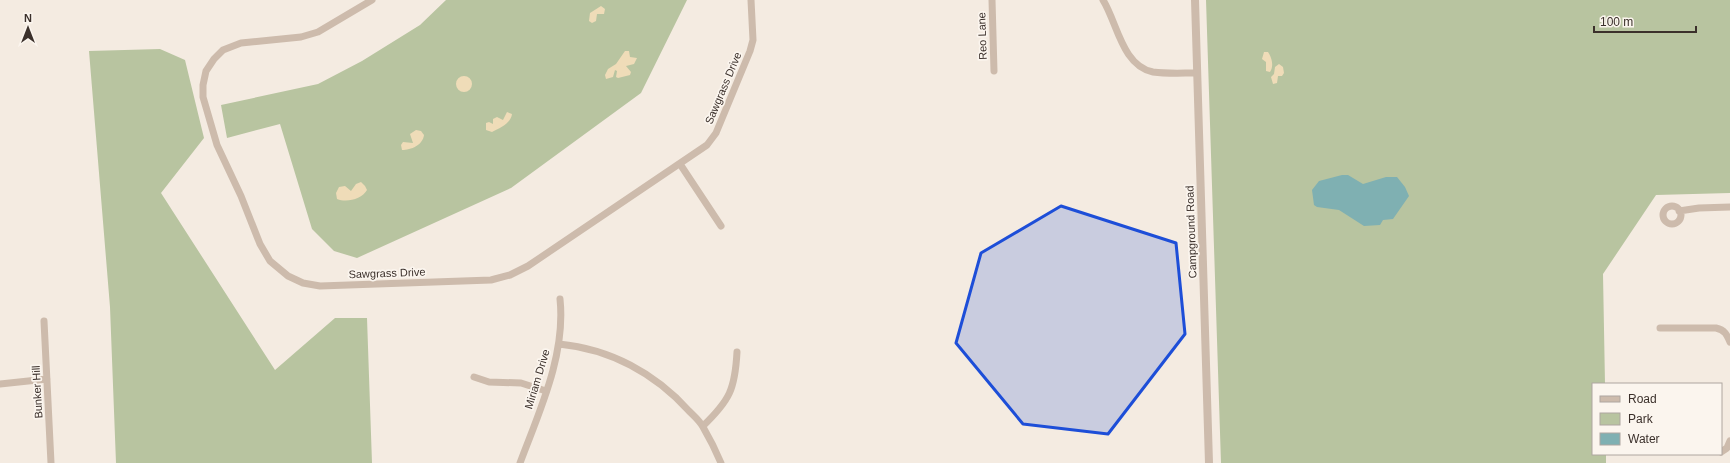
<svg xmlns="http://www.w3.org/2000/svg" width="1730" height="463" viewBox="0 0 1730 463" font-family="Arial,sans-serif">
<rect width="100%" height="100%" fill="#f4ebe1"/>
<path fill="#b8c4a0" d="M 446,0 L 687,0 L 641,93 L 511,188 L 357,258 L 334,251 L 312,229 L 280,124 L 227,138 L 221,105 L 318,84 L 362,61 L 420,25 Z
M 1206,0 L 1730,0 L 1730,193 L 1656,195 L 1603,274 L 1605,384 L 1593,384 L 1593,454 L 1606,454 L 1606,463 L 1221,463 Z
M 160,49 L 185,60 L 204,138 L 161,193 L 275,370 L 335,318 L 367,318 L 372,463 L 116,463 L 110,307 L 89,51 Z"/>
<path fill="#efdcb8" d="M 601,6 L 605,9 L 604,14 L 597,14 L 596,21 L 592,23 L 589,21 L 590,13 Z
M 625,51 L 629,51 L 630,57 L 637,58 L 634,64 L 626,66 L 631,72 L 630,75 L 618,78 L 616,77 L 617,71 L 615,70 L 613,77 L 606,79 L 605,75 L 608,69 L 616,64 Z
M 1264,52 L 1268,52 C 1272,58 1274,66 1270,72 L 1266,71 L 1266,62 L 1262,59 Z
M 1279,64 L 1283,67 L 1284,73 L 1282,76 L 1278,76 L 1277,83 L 1273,84 L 1271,77 L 1274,74 L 1275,67 Z
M456 84a8 8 0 1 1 16 0a8 8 0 1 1-16 0Z
M 507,112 L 512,114 C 511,123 500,128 492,132 L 486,130 L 486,123 L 489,122 L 493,124 L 493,119 L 497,117 L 503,120 Z
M 416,130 L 421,131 L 424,135 C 423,145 411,150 402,150 L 401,145 L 403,142 L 413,143 L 410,134 Z
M 361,182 L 365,186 L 367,190 C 362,199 347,203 337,199 L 336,193 L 339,187 L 345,186 L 351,191 L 356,184 Z"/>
<path fill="#7fb0b2" d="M 1342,175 L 1348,175 L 1363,184 L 1386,177 L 1397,177 L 1405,187 L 1409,196 L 1393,219 L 1383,220 L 1380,225 L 1364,226 L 1339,210 L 1317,207 L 1314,205 L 1312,190 L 1319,181 Z"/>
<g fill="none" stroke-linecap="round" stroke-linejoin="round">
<path stroke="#cdbbac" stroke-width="7" d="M 372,0 L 318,32 L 301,37 L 241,43 L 223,50 L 214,59 L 206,71 L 203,85 L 203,97 L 217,145 L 241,196 L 260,244 L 270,261 L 288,276 L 303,283 L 320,286 L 491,280 L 510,275 L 528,266 L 707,145 L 716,133 L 750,51 L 753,40 L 751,0
M 992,0 L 994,71
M 1103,0 C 1117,22 1122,66 1153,72 C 1167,74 1182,73 1196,73
M 680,164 L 721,226
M1663 215a9 9 0 1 1 18 0a9 9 0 1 1-18 0Z
M 1679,211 L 1699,208 L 1730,207
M 44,321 L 51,463
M 1660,328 L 1716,328 C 1725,330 1727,335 1730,342
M 559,344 C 610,349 655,373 689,411 C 694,416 700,421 703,427 C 710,439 716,451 721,463
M 474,377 L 489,382 L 521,383 L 546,391
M 0,384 L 47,379
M 703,426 C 730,400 735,389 737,352
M 1721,452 L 1727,448 L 1730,441
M 520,463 C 539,412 566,355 560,299"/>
<path stroke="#cdbbac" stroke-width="8" d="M 1195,0 L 1209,463"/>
</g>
<path fill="#1d4ed8" fill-opacity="0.2" stroke="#1d4ed8" stroke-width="3" stroke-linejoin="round" d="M 1061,206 L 1176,243 L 1185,334 L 1108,434 L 1023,424 L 956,343 L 981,253 Z"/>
<g text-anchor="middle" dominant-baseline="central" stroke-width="3.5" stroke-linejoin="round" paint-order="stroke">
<g font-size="11" fill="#3b302b" stroke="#fbf5ee">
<text transform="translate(982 36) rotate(-92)">Reo Lane</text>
<text transform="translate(723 88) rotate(-67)">Sawgrass Drive</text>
<text transform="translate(1191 232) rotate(-92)">Campground Road</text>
<text transform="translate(387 273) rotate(-2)">Sawgrass Drive</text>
<text transform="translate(537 379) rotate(-73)">Miriam Drive</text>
<text transform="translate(37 392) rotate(-93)">Bunker Hill</text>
</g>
</g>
<rect x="1592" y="383" width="130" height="72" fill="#fbf5ee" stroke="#aea6a0"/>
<rect x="1600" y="396" width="20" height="6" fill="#cdbbac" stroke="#aea6a0"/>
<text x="1628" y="403" font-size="12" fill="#3b302b">Road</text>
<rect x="1600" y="413" width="20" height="12" fill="#b8c4a0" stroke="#aea6a0"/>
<text x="1628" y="423" font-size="12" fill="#3b302b">Park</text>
<rect x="1600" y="433" width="20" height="12" fill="#7fb0b2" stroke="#aea6a0"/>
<text x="1628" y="443" font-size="12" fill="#3b302b">Water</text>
<g transform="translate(28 28)" stroke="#fbf5ee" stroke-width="3" paint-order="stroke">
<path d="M0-3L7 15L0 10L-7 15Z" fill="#3b302b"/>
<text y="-6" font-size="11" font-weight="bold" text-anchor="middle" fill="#3b302b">N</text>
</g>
<path d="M1594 26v6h102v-6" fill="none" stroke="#3b302b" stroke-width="2"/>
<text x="1600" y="26" font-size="12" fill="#3b302b" stroke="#fbf5ee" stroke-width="3" paint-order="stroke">100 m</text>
</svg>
